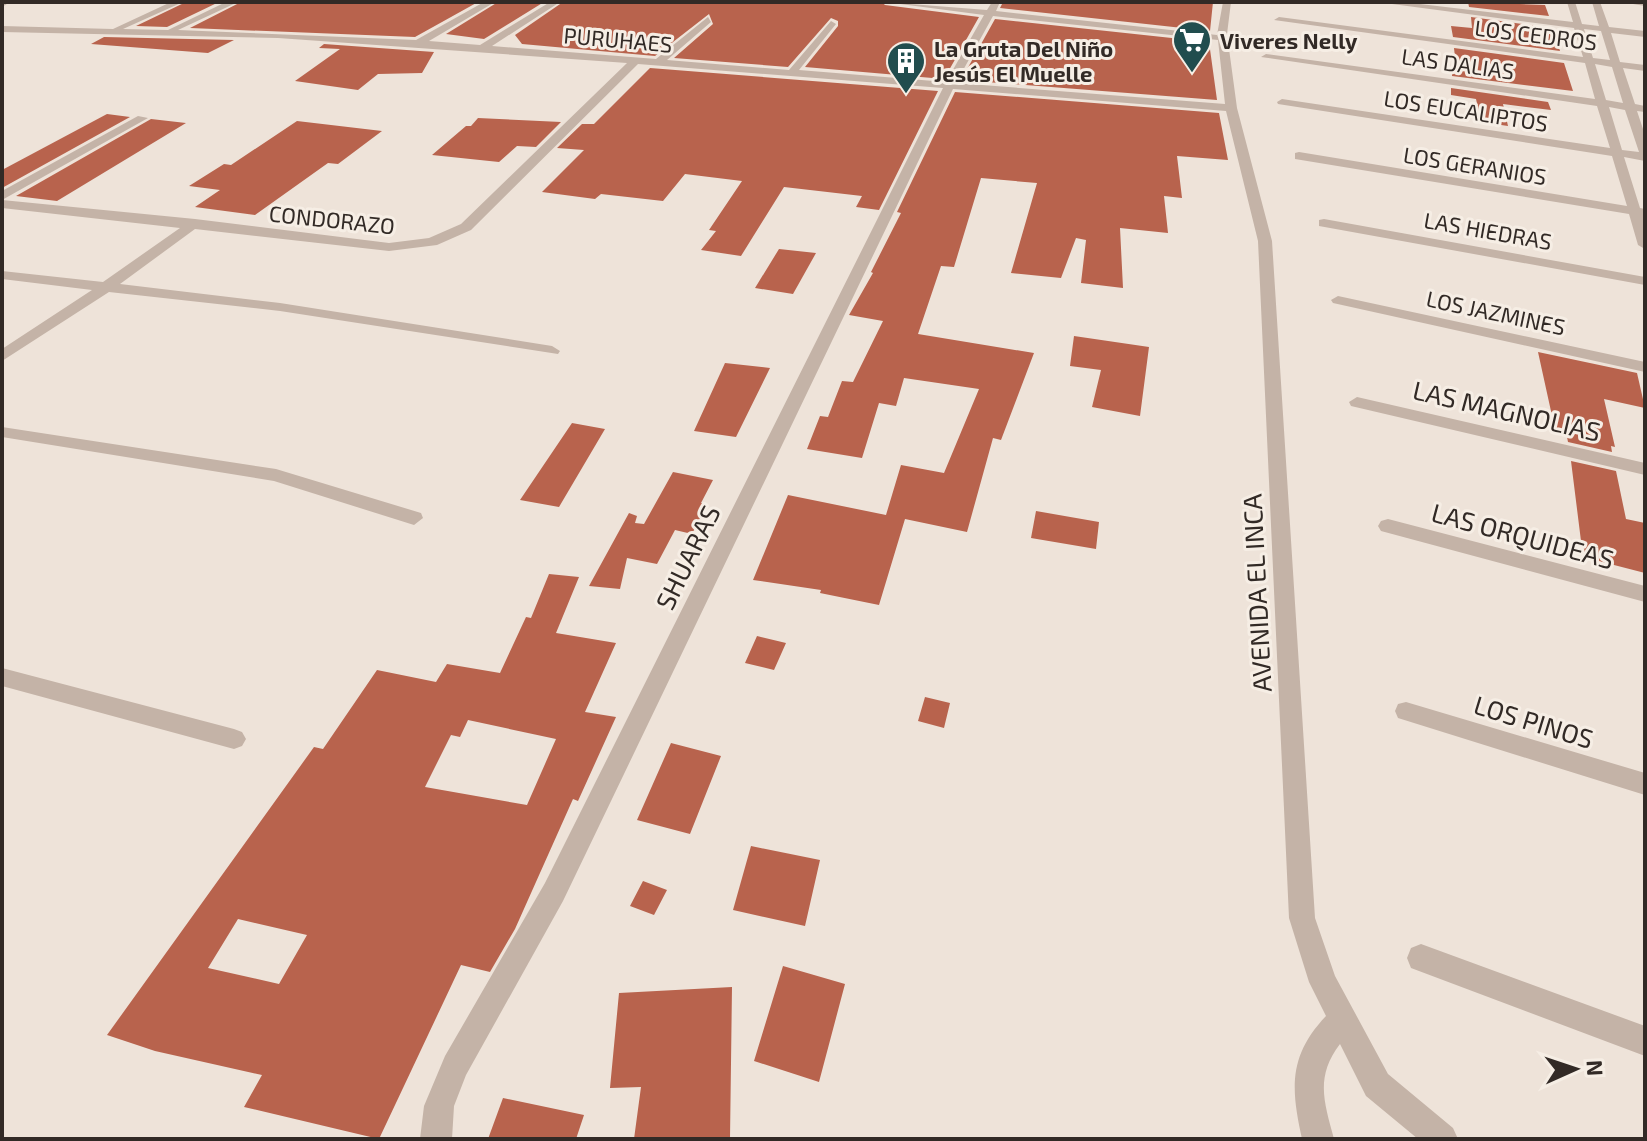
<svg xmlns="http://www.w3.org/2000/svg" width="1647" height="1141" viewBox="0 0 1647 1141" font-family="'Exo 2',sans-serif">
<rect width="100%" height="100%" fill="#eee3d9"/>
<path fill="#b8634d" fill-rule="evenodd" d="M 186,2 L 219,2 L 167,27 L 136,26 Z
M 241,2 L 478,2 L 415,37 L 190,28 Z
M 498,2 L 544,2 L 484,39 L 446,34 Z
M 563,2 L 882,2 L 885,5 L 979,17 L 944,79 L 805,67 L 838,26 L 838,21 L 831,18 L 788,67 L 674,58 L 713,24 L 709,14 L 655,56 L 522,44 L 515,35 Z
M 1003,2 L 1213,2 L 1210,31 L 1000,8 Z
M 1468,2 L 1545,5 L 1549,16 L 1469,7 Z
M 1471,17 L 1553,28 L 1560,51 L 1453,37 L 1451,26 L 1472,28 Z
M 995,19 L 1209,42 L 1217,100 L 961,80 Z
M 104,37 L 234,40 L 208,53 L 91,44 Z
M 324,44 L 434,52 L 422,73 L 378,74 L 358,90 L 295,81 L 340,49 L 319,48 Z
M 1454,48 L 1564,63 L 1573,91 L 1452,76 L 1452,65 L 1456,66 Z
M 650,68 L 938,91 L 879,210 L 856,207 L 862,196 L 784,187 L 741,256 L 701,250 L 716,231 L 709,230 L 742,181 L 685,174 L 663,201 L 601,194 L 595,199 L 542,192 L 584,150 L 557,148 L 582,124 L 594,124 Z
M 1451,88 L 1548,102 L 1551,110 L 1503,104 L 1508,126 L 1481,122 L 1476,99 L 1451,95 Z
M 955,92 L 1219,113 L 1228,160 L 1177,156 L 1182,198 L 1164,196 L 1168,233 L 1120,228 L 1123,288 L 1081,283 L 1086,240 L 1076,238 L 1061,278 L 1011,273 L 1037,183 L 981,178 L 954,267 L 941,266 L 918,334 L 1034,353 L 1001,440 L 993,438 L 967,532 L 905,519 L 879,605 L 820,593 L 821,590 L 753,580 L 788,495 L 886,515 L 901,465 L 944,473 L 979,389 L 904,378 L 896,406 L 879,403 L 862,458 L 807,449 L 820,416 L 828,417 L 842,381 L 853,382 L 883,321 L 849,315 L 873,273 L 871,272 L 901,213 L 897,212 Z
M 107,114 L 130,117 L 2,188 L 2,170 Z
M 478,118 L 561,122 L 536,147 L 517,146 L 499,162 L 432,155 L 466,126 L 471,126 Z
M 151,119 L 186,123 L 57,201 L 16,196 Z
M 297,121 L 382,131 L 338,164 L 328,163 L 255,215 L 195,207 L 220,190 L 189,186 L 224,164 L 231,165 Z
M 779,249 L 816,253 L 793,294 L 755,288 Z
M 1074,336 L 1149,347 L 1140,416 L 1092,407 L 1101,370 L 1070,366 Z
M 1538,352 L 1637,373 L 1645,408 L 1604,399 L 1615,447 L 1611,446 L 1612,452 L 1568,442 L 1567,437 L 1556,434 Z
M 725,363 L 770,368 L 736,437 L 694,431 Z
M 572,423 L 605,429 L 559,507 L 520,500 Z
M 1571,461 L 1616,471 L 1626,519 L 1645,523 L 1645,573 L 1583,557 Z
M 673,472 L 713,480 L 701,503 L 707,504 L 692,534 L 675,530 L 657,564 L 627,558 L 620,589 L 589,586 L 629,513 L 637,516 L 635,523 L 644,524 Z
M 1036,511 L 1099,522 L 1096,549 L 1031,538 Z
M 549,574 L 579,577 L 556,633 L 616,643 L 585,712 L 616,717 L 578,801 L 573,799 L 515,929 L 490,972 L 461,965 L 379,1139 L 244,1107 L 262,1075 L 155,1051 L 107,1035 L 314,747 L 323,749 L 377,670 L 436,682 L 447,664 L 500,673 L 526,617 L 531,618 ZM 468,720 L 556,739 L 527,805 L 425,787 L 451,735 L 460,737 ZM 238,919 L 307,935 L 279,984 L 208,968 Z
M 757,636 L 786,643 L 774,670 L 745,663 Z
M 925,697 L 950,703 L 944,728 L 918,721 Z
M 671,743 L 721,756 L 690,834 L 637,820 Z
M 751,846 L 820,860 L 805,926 L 733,910 Z
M 643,881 L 667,890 L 654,915 L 630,906 Z
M 783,966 L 845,984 L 819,1082 L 754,1061 Z
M 732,987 L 730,1139 L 634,1139 L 641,1087 L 610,1088 L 619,993 Z
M 503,1098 L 584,1115 L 576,1139 L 488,1139 Z"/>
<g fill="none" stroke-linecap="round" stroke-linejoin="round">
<path fill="#c4b3a7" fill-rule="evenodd" d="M 2,2 L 10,2 L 2,7 Z
M 171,2 L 183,2 L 123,29 L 168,30 L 226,2 L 238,2 L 178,30 L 416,40 L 484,2 L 495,2 L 429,41 L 480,45 L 550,2 L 560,2 L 492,46 L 656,59 L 708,17 L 711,22 L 667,60 L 789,70 L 831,21 L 836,24 L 799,70 L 946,82 L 984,15 L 885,2 L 987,10 L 992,2 L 1000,2 L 996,11 L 1217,35 L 1223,2 L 1231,2 L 1227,34 L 1237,108 L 1272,241 L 1315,918 L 1335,976 L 1388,1074 L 1453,1128 L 1458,1139 L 1418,1139 L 1366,1096 L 1340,1044 C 1315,1077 1324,1102 1334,1139 L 1302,1139 C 1291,1089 1288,1056 1326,1016 L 1309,982 L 1289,918 L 1258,241 L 1226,111 L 953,89 L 563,901 L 466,1075 L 454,1106 L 452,1139 L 420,1139 L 424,1106 L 445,1056 L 545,883 L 943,88 L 638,64 L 471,230 L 437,245 L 389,251 L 195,229 L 120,284 L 280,303 L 552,346 L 560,351 L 558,354 L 280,311 L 109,292 L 2,361 L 2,349 L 92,290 L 2,279 L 2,271 L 103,282 L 180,228 L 2,208 L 2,200 L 195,219 L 389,243 L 429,238 L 461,224 L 627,63 L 278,38 L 2,32 L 2,26 L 113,29 ZM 993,16 L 1218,40 L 1225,104 L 956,83 Z
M 1377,2 L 1403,2 L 1573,22 L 1567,2 L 1575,2 L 1582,24 L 1599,26 L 1592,2 L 1600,2 L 1609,27 L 1645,31 L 1645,37 L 1611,33 L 1620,62 L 1645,65 L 1645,71 L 1623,68 L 1635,104 L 1645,106 L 1645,112 L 1637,111 L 1645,135 L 1645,161 L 1624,157 L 1640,208 L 1645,209 L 1645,249 L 1638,245 L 1629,214 L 1295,159 L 1295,153 L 1299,152 L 1627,206 L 1612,156 L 1278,104 L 1277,102 L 1282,99 L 1610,148 L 1597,106 L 1261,57 L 1266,54 L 1595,99 L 1585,63 L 1274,20 L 1279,17 L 1583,57 L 1574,28 ZM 1584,29 L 1601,31 L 1610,60 L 1593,58 ZM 1595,64 L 1612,67 L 1623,103 L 1606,100 ZM 1609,107 L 1625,110 L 1639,152 L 1622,150 Z
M 1632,2 L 1645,2 L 1645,6 L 1633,4 Z
M 138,116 L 148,118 L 2,200 L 2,191 Z
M 1324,219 L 1645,277 L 1645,285 L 1319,226 L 1319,220 Z
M 1338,296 L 1645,362 L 1645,372 L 1333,303 L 1331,300 Z
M 1357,397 L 1645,463 L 1645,475 L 1351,406 L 1349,402 Z
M 2,427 L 276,469 L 421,513 L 423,518 L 414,525 L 274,481 L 2,437 Z
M 1388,519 L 1645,586 L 1645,602 L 1381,531 L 1378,526 L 1381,521 Z
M 2,668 L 234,729 L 242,732 L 246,739 L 242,746 L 234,749 L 2,686 Z
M 1406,702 L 1645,773 L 1645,795 L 1398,718 L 1395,711 L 1398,704 Z
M 1421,944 L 1645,1026 L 1645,1056 L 1411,968 L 1407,958 L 1411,948 Z"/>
</g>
<defs>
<symbol id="supermarket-pin" viewBox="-11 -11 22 30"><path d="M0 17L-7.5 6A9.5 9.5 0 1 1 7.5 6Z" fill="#214d4e" stroke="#f6eee5"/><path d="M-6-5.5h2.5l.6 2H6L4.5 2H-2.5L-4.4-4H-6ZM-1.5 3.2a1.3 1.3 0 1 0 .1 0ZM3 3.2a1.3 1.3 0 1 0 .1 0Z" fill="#fff"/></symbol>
<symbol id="building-pin" viewBox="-11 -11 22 30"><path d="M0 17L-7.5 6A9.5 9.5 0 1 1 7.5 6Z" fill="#214d4e" stroke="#f6eee5"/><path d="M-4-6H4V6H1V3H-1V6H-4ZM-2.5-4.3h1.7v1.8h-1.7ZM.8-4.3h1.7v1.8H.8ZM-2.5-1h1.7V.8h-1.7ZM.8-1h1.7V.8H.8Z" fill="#fff"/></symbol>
</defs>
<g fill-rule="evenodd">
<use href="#supermarket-pin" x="1170" y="18" width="44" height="60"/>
<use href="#building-pin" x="884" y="39" width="44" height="60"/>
</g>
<g text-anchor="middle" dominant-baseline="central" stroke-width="6" stroke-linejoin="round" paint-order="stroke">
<g font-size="22" fill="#322a26" stroke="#f6eee5">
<text transform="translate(1536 34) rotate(7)">LOS CEDROS</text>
<text transform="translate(618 39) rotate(5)">PURUHAES</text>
<text transform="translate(1458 63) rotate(8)">LAS DALIAS</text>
<text transform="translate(1466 110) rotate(9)">LOS EUCALIPTOS</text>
<text transform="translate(1475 165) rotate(9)">LOS GERANIOS</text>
<text transform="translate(332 219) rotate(6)">CONDORAZO</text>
<text transform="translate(1488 230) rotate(10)">LAS HIEDRAS</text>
<text transform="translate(1496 312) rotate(12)">LOS JAZMINES</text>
</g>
<g font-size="22" font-weight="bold" fill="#322a26" stroke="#f6eee5" text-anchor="start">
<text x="1220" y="40">Viveres Nelly</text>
<text x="934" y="48">La Gruta Del Niño<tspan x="934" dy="25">Jesús El Muelle</tspan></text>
</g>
<g font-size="26" fill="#322a26" stroke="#f6eee5">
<text transform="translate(1507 410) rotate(13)">LAS MAGNOLIAS</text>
<text transform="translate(1523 535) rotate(15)">LAS ORQUIDEAS</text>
<text transform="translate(687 557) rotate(-64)">SHUARAS</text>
<text transform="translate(1256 593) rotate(-93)">AVENIDA EL INCA</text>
<text transform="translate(1534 721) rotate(17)">LOS PINOS</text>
</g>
</g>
<rect width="1647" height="1141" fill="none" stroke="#322a26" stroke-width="8"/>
<g transform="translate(1575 1069) rotate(87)" stroke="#f6eee5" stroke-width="6" paint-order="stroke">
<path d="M0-6L14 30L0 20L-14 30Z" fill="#322a26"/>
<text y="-12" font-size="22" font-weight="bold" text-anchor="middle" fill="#322a26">N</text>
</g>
</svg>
